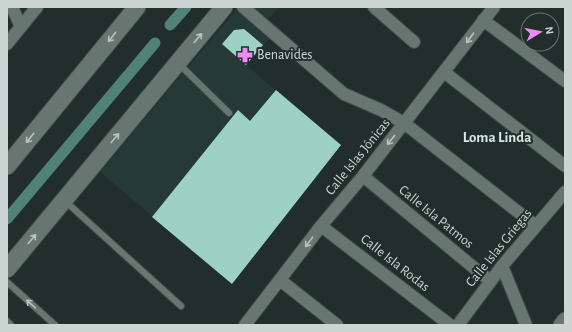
<svg xmlns="http://www.w3.org/2000/svg" width="572" height="332" viewBox="0 0 572 332" font-family="'Alegreya Sans',sans-serif">
<rect width="100%" height="100%" fill="#212e2b"/>
<path fill="#253a34" d="M 253,7 L 279,7 L 268,19 Z
M 236,10 L 269,39 L 246,65 L 341,145 L 232,284 L 100,172 Z"/>
<g fill="none" stroke-linecap="round" stroke-linejoin="round">
<path stroke="#508376" stroke-width="11" d="M 170,25 L 186,7
M 7,219 L 155,43"/>
</g>
<path fill="#9cd1c3" d="M 244,29 L 263,45 L 246,65 L 222,44 L 234,30 Z
M 276,90 L 341,145 L 232,284 L 152,217 L 238,110 L 250,121 Z"/>
<g fill="none" stroke-linecap="round" stroke-linejoin="round">
<defs>
<path id="service" d="M 179,64 L 229,113
M 65,201 L 181,306
M 7,282 L 55,325
M 7,321 L 11,325"/>
<path id="minor" d="M 12,7 L 21,27
M 243,7 L 344,94 L 381,110 L 404,123 L 536,226
M 374,7 L 414,42
M 483,20 L 565,81
M 7,44 L 37,7
M 444,72 L 565,166
M 363,176 L 490,281
M 321,226 L 450,325
M 502,266 L 526,325
M 280,280 L 337,325
M 245,325 L 321,226 L 363,176 L 494,7
M 458,325 L 502,266 L 565,192"/>
<path id="tertiary" d="M 561,325 L 565,320"/>
<path id="secondary" d="M 7,166 L 137,7
M 7,269 L 224,7"/>
</defs>
<use href="#service" stroke="#414b48" stroke-width="8"/>
<use href="#minor" stroke="#414b48" stroke-width="14"/>
<use href="#tertiary" stroke="#414b48" stroke-width="17"/>
<use href="#secondary" stroke="#414b48" stroke-width="19"/>
<use href="#service" stroke="#687672" stroke-width="6"/>
<use href="#minor" stroke="#687672" stroke-width="12"/>
<use href="#tertiary" stroke="#687672" stroke-width="15"/>
<use href="#secondary" stroke="#687672" stroke-width="17"/>
</g>
<defs><path id="oneway-shaft" d="M-6 0H5M1.5-3L5.5 0L1.5 3" fill="none" stroke-width="1.6" stroke-linecap="round" stroke-linejoin="round"/></defs>
<g stroke="#b9c2bf">
<use href="#oneway-shaft" transform="translate(112 37) rotate(129)"/>
<use href="#oneway-shaft" transform="translate(198 38) rotate(-50)"/>
<use href="#oneway-shaft" transform="translate(470 38) rotate(127)"/>
<use href="#oneway-shaft" transform="translate(30 138) rotate(129)"/>
<use href="#oneway-shaft" transform="translate(115 138) rotate(-50)"/>
<use href="#oneway-shaft" transform="translate(391 140) rotate(128)"/>
<use href="#oneway-shaft" transform="translate(32 239) rotate(-50)"/>
<use href="#oneway-shaft" transform="translate(309 242) rotate(127)"/>
<use href="#oneway-shaft" transform="translate(31 304) rotate(-138)"/>
</g>
<defs>
<symbol id="pharmacy-bare" viewBox="-9 -9 18 18"><path d="M-2-6h4v4h4v4h-4v4h-4v-4h-4v-4h4Z" fill="#f08bf5" stroke="#212e2b" stroke-width="2.5" paint-order="stroke"/></symbol>
</defs>
<g fill-rule="evenodd">
<use href="#pharmacy-bare" x="234" y="44" width="22" height="22"/>
</g>
<g text-anchor="middle" dominant-baseline="central" stroke-width="4" stroke-linejoin="round" paint-order="stroke">
<g font-size="14" fill="#cdd5d2" stroke="#212e2b" text-anchor="start">
<text x="257" y="55">Benavides</text>
</g>
<g font-size="14" fill="#cdd5d2" stroke="#212e2b">
<text transform="translate(358 157) rotate(-51)">Calle Islas Jónicas</text>
<text transform="translate(436 217) rotate(39)">Calle Isla Patmos</text>
<text transform="translate(499 248) rotate(-51)">Calle Islas Griegas</text>
<text transform="translate(395 263) rotate(38)">Calle Isla Rodas</text>
</g>
<g font-size="15" font-weight="bold" fill="#d7e7e2" stroke="#212e2b">
<text x="497" y="137">Loma Linda</text>
</g>
</g>
<rect width="572" height="332" fill="none" stroke="#cdd5d2" stroke-width="16"/>
<g transform="translate(540 32) rotate(80)"><circle r="19" fill="#212e2b" stroke="#66716e"/>
<path d="M0-3L7 15L0 10L-7 15Z" fill="#f08bf5"/>
<text y="-6" font-size="11" font-weight="bold" text-anchor="middle" fill="#cdd5d2">N</text>
</g>
</svg>
